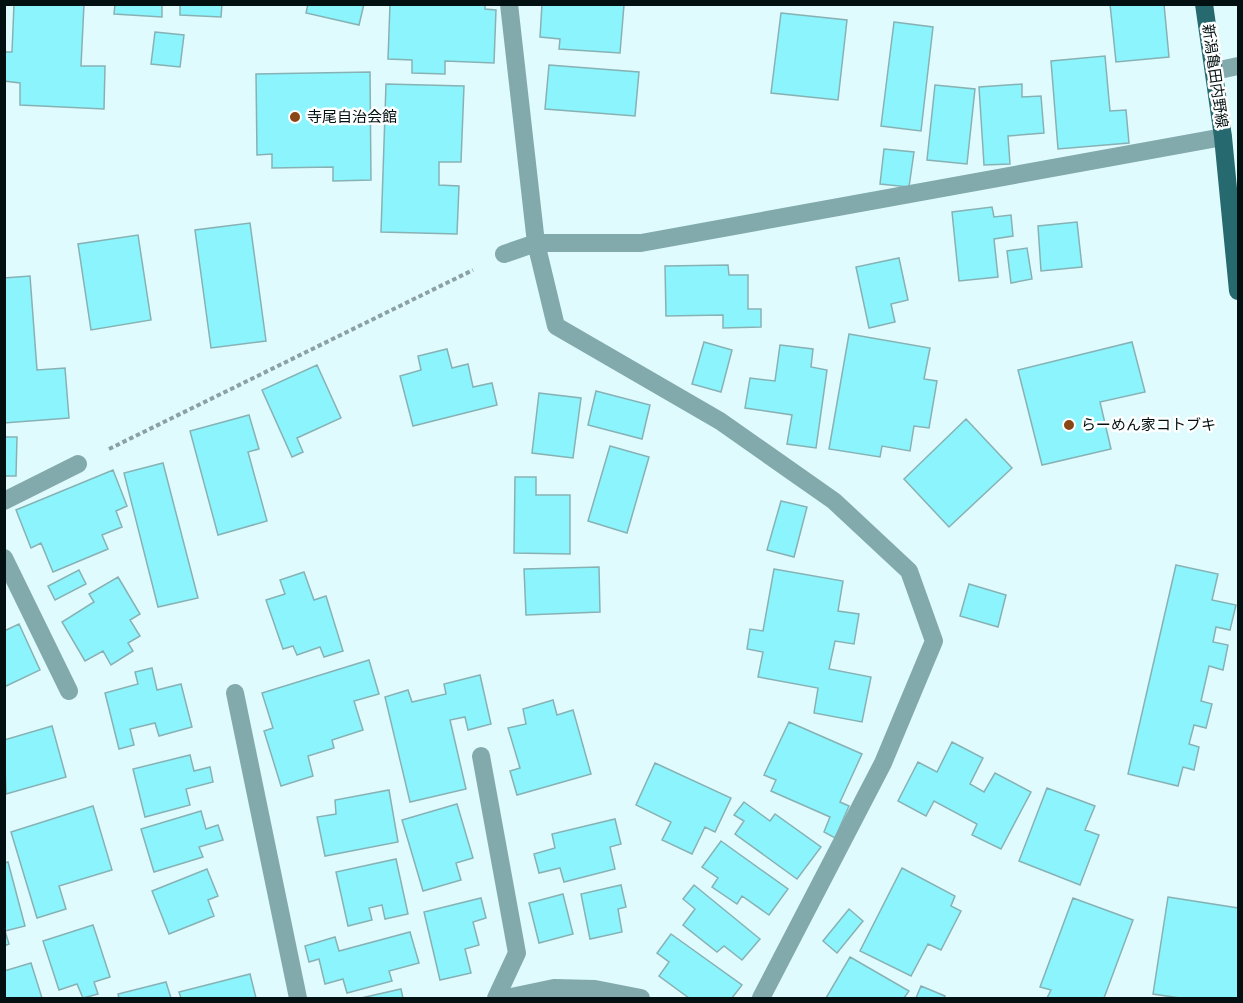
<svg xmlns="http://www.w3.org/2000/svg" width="1243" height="1003" viewBox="0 0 1243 1003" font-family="Raleway,'Noto Sans JP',sans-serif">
<rect width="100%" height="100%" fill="#e0fbfd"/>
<path fill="#8bf4fc" stroke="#87b2b5" stroke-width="1.5" d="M 14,4 L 84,4 L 81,66 L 105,66 L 104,109 L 20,105 L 20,83 L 4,81 L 4,52 L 12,52 Z
M 115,4 L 162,4 L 162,17 L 114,14 Z
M 180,4 L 222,4 L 221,17 L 180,15 Z
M 308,4 L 364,4 L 359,25 L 306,13 Z
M 390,4 L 485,4 L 485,9 L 496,10 L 494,63 L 445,61 L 445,74 L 412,73 L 412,60 L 388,59 Z
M 542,4 L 624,5 L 620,53 L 559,49 L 560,39 L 540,37 Z
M 1110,4 L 1164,4 L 1169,57 L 1116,62 Z
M 781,13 L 847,20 L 838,100 L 771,93 Z
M 894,22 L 933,27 L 921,131 L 881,126 Z
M 155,32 L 184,35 L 180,67 L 151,64 Z
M 1105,56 L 1110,111 L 1126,110 L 1129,143 L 1058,149 L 1051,61 Z
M 549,65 L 639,72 L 635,116 L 545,109 Z
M 370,72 L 371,180 L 333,181 L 333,167 L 272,168 L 272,154 L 257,155 L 256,74 Z
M 386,84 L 464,86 L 461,162 L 439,162 L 439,185 L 459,186 L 457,234 L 381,232 Z
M 1022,84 L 1022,97 L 1041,96 L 1044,133 L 1008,136 L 1010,164 L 984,165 L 979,87 Z
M 935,85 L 975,89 L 967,164 L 927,160 Z
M 884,149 L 914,152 L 909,187 L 880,184 Z
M 992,207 L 994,217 L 1011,215 L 1013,236 L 994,239 L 998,277 L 959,281 L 952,212 Z
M 1077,222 L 1082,267 L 1041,271 L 1038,226 Z
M 250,223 L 266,341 L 211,348 L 195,230 Z
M 138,235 L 151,320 L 91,330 L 78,244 Z
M 1027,248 L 1032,279 L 1011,283 L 1007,251 Z
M 899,258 L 908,300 L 891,304 L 895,322 L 869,328 L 856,267 Z
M 728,265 L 729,275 L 748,275 L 748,309 L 761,309 L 761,327 L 723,328 L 723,315 L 666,316 L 665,266 Z
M 30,276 L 37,370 L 65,368 L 69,418 L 4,423 L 4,278 Z
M 849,334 L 930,348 L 924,379 L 937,381 L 929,428 L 914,426 L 910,451 L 882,446 L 880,457 L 829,449 Z
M 704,342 L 732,350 L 721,392 L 692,384 Z
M 1132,342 L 1145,392 L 1100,402 L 1111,449 L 1042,465 L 1018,370 Z
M 780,345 L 813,349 L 811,367 L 827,370 L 816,448 L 787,444 L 792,415 L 745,408 L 750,378 L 775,381 Z
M 447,349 L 452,368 L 468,364 L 473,387 L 492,383 L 497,405 L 413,426 L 400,376 L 421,370 L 418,356 Z
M 317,365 L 341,418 L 297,438 L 303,452 L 292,457 L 262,390 Z
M 596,391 L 650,405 L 642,439 L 588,425 Z
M 539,393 L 581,398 L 573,458 L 532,453 Z
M 249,415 L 259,449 L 248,452 L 267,521 L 218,535 L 190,431 Z
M 966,419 L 1012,468 L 949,527 L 904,479 Z
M 4,437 L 17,437 L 16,476 L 4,476 Z
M 610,446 L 649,457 L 627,533 L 588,521 Z
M 163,463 L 198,598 L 158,607 L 124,473 Z
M 113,470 L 127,506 L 116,511 L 122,527 L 102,535 L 108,549 L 53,572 L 41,543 L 31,548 L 16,510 Z
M 515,477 L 536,477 L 536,495 L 570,495 L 570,554 L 514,553 Z
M 781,501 L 807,507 L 794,557 L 767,550 Z
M 1176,565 L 1218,574 L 1212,600 L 1236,605 L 1230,630 L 1216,627 L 1213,642 L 1228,645 L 1223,670 L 1209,666 L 1201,701 L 1212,704 L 1206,728 L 1194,725 L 1189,744 L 1199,747 L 1194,770 L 1183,767 L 1178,786 L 1128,774 Z
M 599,567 L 600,612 L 526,615 L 524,569 Z
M 774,569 L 843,581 L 838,611 L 859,614 L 854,644 L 835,641 L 829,669 L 871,677 L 862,722 L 814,713 L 818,688 L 758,677 L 763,652 L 747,649 L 750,629 L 763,631 Z
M 79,570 L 86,584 L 55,600 L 48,586 Z
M 304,572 L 314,600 L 326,596 L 343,651 L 324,657 L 320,647 L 297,655 L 293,646 L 283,649 L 266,600 L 285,594 L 280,580 Z
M 118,577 L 140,614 L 130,620 L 140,636 L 128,643 L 133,651 L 111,665 L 103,651 L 85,661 L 62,622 L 94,602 L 89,594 Z
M 969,584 L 1006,595 L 998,627 L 960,616 Z
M 19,624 L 40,670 L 4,687 L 4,631 Z
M 369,660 L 379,694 L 354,701 L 363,730 L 332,740 L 334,748 L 308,756 L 313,776 L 281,786 L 264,731 L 273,728 L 262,693 Z
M 152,668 L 157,690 L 181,684 L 192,727 L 159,736 L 155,723 L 130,729 L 134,745 L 119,749 L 105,693 L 138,684 L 135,672 Z
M 480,675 L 491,724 L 468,730 L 465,717 L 450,720 L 466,789 L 410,802 L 385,697 L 408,690 L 412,702 L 446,694 L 444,684 Z
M 553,700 L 557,715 L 573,710 L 591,774 L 517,795 L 510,771 L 520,768 L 508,728 L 526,724 L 523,709 Z
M 789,722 L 862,754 L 840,802 L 849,806 L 835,838 L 824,832 L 830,817 L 771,791 L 776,780 L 764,775 Z
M 52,726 L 66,777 L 6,794 L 4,740 Z
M 952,742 L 983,758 L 970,784 L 984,792 L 995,773 L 1031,792 L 1001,849 L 972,835 L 977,824 L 934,801 L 926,816 L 898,801 L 918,762 L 937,772 Z
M 190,755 L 194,771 L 210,767 L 213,782 L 186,789 L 190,805 L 145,817 L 133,769 Z
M 655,763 L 731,798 L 715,832 L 705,827 L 692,854 L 662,840 L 671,822 L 636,805 Z
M 1047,788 L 1095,806 L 1085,830 L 1099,835 L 1080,885 L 1019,861 Z
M 389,790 L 398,842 L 325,856 L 317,817 L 336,814 L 335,800 Z
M 744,802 L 770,821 L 775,814 L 821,847 L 797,879 L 735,834 L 744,821 L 734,815 Z
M 457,804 L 473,858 L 456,863 L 461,880 L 423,891 L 402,820 Z
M 93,806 L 112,870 L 59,886 L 66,909 L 37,918 L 11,832 Z
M 201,811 L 206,829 L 218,825 L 223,840 L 199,847 L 203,857 L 154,872 L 141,829 Z
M 615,819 L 621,844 L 610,847 L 615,869 L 564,882 L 560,868 L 539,873 L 534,854 L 555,848 L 552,834 Z
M 721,841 L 788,889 L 769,915 L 742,896 L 737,904 L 712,887 L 718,878 L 702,867 Z
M 396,859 L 408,914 L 385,919 L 382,905 L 369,908 L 372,920 L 348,926 L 336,872 Z
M 8,862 L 25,926 L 5,931 L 9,944 L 4,946 L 4,863 Z
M 902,868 L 955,896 L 951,906 L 961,911 L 941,950 L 928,944 L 911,976 L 860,951 Z
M 207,869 L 218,896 L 208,900 L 214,916 L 169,934 L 152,891 Z
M 621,885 L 626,907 L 618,909 L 622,932 L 590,939 L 581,894 Z
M 694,885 L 760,939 L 742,960 L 724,946 L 717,952 L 683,925 L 695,909 L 683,899 Z
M 563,894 L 573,934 L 539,943 L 529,903 Z
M 1168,897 L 1238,908 L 1238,998 L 1180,998 L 1153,994 Z
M 481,898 L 486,918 L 473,922 L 479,945 L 465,949 L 471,973 L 440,980 L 424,912 Z
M 1073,898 L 1133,920 L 1104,998 L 1047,998 L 1051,990 L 1040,987 Z
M 849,909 L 863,921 L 837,953 L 823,941 Z
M 93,925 L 110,977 L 94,982 L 98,994 L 83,998 L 77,984 L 59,990 L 43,941 Z
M 410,932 L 419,963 L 389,971 L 392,981 L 347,993 L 343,979 L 325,984 L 319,959 L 309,962 L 305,946 L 335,937 L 339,951 Z
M 671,934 L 742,985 L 732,998 L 689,998 L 659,976 L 669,962 L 657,953 Z
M 850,957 L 909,991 L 904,998 L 826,998 Z
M 31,963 L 42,998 L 4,998 L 4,971 Z
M 250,974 L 256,998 L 181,998 L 179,992 Z
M 166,982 L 171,998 L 119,998 L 118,994 Z
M 921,986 L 945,996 L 944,998 L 916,998 Z
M 401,989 L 403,998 L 361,998 Z"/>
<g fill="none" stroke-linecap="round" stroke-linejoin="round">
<path stroke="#8ba1a3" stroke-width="4" stroke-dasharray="4.5 3" stroke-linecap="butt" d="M 109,449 L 473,270"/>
<path stroke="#82aaad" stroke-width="18" d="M 509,4 L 536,243 L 556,326 L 720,421 L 834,501 L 909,571 L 934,641 L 883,763 L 761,998
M 1215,71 L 1238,66
M 504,254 L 536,243 L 641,243 L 1223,137
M 4,501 L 78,464
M 4,558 L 69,691
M 235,693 L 298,998
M 481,756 L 517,953 L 496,998
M 507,998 L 554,988 L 595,989 L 641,998"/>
<path stroke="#26696e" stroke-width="18" d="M 1204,4 L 1223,137 L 1238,291"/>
</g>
<g fill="#894716" stroke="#fff" stroke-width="2">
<circle cx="295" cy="117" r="6"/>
<circle cx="1069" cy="425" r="6"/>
</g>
<g text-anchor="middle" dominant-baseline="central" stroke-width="5" stroke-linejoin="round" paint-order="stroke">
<g font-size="15" fill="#021011" stroke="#fff">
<text transform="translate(1215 76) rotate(82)">新潟亀田内野線</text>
</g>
<g font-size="15" fill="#021011" stroke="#fff" text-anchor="start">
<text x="307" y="117">寺尾自治会館</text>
<text x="1081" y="425">らーめん家コトブキ</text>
</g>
</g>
<rect width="1243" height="1003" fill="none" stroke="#021011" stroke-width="12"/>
</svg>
